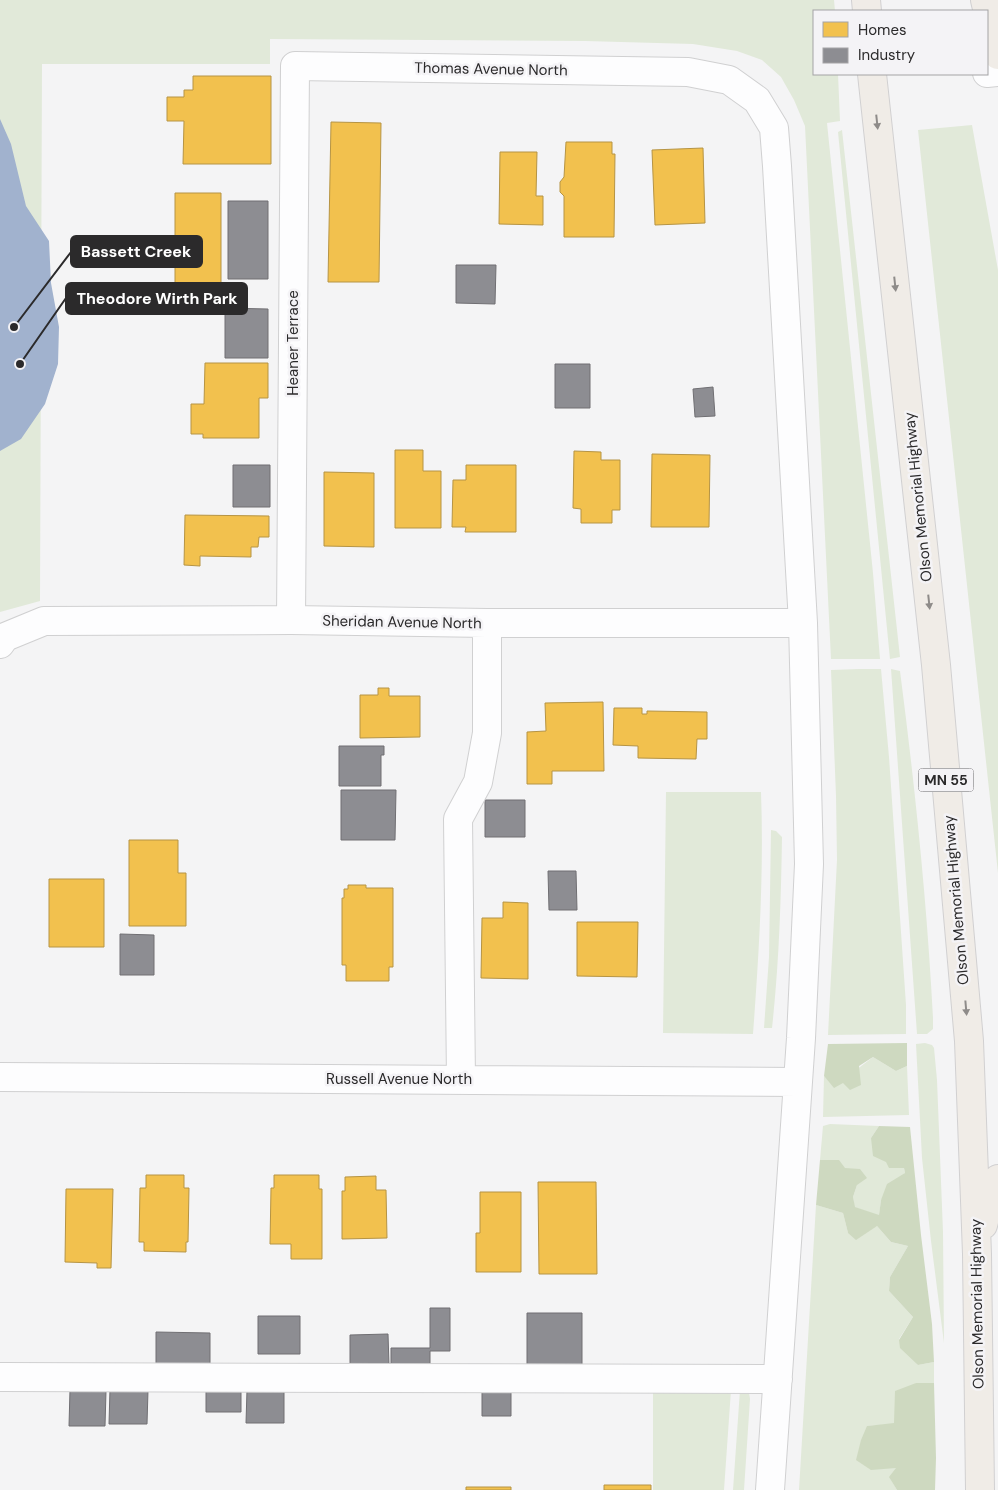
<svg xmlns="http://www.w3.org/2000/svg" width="998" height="1490" viewBox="0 0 998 1490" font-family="'DM Sans',sans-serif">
<rect width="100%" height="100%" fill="#f4f4f5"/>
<path fill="#e1e9d9" d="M 0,0 L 834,0 L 835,11 L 814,11 L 814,74 L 838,74 L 840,121 L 827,123 L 873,573 L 880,659 L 831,659 L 805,126 L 794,100 L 781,77 L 762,60 L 737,51 L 693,44 L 585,41 L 270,39 L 270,64 L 42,64 L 40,601 L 0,612 Z
M 972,125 L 998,270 L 998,873 L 918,130 Z
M 842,130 L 900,657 L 890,659 L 838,132 Z
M 859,669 L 881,669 L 889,757 L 906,1005 L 906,1034 L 828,1035 L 837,860 L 836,796 L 831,670 Z
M 891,669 L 900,671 C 915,787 927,902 933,1018 L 933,1029 L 927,1034 L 917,1034 Z
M 666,792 L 761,792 C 764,873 759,953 753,1034 L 663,1033 Z
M 771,830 L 776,831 L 782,837 C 781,901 779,965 772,1028 L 764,1028 L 769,957 Z
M 925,1043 L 932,1045 L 934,1048 L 937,1080 L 943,1232 L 944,1343 L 931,1241 L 922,1158 L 916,1044 Z
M 873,1057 L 896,1071 L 907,1066 L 909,1115 L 823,1117 L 824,1076 L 834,1087 Z
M 830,1124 L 879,1126 L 871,1138 L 904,1168 L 905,1173 L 881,1200 L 879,1216 L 854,1207 L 853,1197 L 857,1185 L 838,1160 L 820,1160 L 823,1126 Z
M 816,1205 L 843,1213 L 848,1233 L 877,1226 L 891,1242 L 908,1246 L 890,1277 L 889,1291 L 913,1317 L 899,1339 L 918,1365 L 934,1362 L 934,1383 L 916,1383 L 894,1424 L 867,1426 L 897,1468 L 890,1478 L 897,1490 L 799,1490 Z
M 653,1389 L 731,1390 L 724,1490 L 653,1490 Z
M 740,1390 L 746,1390 L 749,1393 L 750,1399 L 744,1490 L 733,1490 Z"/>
<path fill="#ced9c0" d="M 907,1043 L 907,1066 L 896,1071 L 873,1057 L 859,1066 L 861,1085 L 850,1090 L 843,1083 L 834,1088 L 824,1076 L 828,1044 Z
M 879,1126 L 910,1127 L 921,1235 L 932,1324 L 934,1362 L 918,1365 L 900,1348 L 899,1340 L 913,1317 L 889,1291 L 890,1277 L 908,1246 L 891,1242 L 877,1226 L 856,1240 L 848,1233 L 843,1213 L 816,1205 L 820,1160 L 839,1160 L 845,1168 L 860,1169 L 867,1178 L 857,1185 L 853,1197 L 855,1207 L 879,1215 L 881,1200 L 887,1184 L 905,1173 L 904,1168 L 889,1168 L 886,1162 L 873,1156 L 871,1138 Z
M 916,1383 L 934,1383 L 936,1458 L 935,1490 L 897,1490 L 889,1477 L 896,1468 L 871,1470 L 856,1460 L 861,1440 L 867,1426 L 894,1423 L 895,1391 Z"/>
<path fill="#a1b2ce" d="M 0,119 L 11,144 L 26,206 L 49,241 L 51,283 L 59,327 L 58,364 L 45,404 L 21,439 L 0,451 Z"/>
<path fill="#f2c14e" stroke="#b69444" d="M 193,76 L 271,76 L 271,164 L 183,164 L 184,121 L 167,121 L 167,97 L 184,97 L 184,90 L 193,90 Z
M 331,122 L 381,123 L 379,282 L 328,282 Z
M 566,142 L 612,142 L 612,154 L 615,154 L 614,237 L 564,237 L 564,196 L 560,192 L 560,182 L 564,177 Z
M 703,148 L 705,223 L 655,225 L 652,150 Z
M 500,152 L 537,152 L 536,196 L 543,196 L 543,225 L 499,224 Z
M 175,193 L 221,193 L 221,288 L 175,287 Z
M 205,363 L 268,363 L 268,398 L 259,398 L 259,438 L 203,438 L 203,434 L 191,434 L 191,404 L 204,404 Z
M 395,450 L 423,450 L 423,471 L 441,471 L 441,528 L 395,528 Z
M 574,451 L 601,452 L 601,460 L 620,460 L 620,510 L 612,510 L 612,523 L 581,523 L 581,509 L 573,508 Z
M 652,454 L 710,455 L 709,527 L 651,527 Z
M 466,465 L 516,465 L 516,532 L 465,532 L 466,527 L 452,527 L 453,480 L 466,480 Z
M 324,472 L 374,473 L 374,547 L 324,546 Z
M 185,515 L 269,516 L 269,537 L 259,537 L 258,547 L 251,547 L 251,557 L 200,556 L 200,566 L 184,565 Z
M 378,688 L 389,688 L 389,696 L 420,696 L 420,737 L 360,738 L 360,695 L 378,695 Z
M 603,702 L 604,771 L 552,771 L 552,784 L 527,784 L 527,732 L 546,731 L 545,703 Z
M 614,708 L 642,708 L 642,714 L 647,714 L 647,711 L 707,712 L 707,739 L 697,739 L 696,759 L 638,758 L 638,746 L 613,745 Z
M 129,840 L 178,840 L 178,873 L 186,873 L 186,926 L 129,926 Z
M 49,879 L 104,879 L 104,947 L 49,947 Z
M 348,885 L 366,885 L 366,888 L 393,888 L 393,967 L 389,967 L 389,981 L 346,981 L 346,965 L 342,965 L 342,898 L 344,898 L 344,889 L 348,889 Z
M 503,902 L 528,903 L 528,979 L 481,978 L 482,918 L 503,918 Z
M 577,922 L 638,922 L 637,977 L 577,976 Z
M 146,1175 L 184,1175 L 184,1188 L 189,1188 L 188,1242 L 186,1242 L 186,1252 L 144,1251 L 144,1242 L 139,1242 L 140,1188 L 146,1188 Z
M 274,1175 L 319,1175 L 319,1189 L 322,1189 L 322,1259 L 291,1259 L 291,1244 L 270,1244 L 271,1188 L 274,1188 Z
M 376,1176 L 376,1190 L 386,1190 L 387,1238 L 342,1239 L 342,1191 L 345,1191 L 345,1177 Z
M 538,1182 L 596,1182 L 597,1274 L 539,1274 Z
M 66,1189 L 113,1189 L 111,1268 L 97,1268 L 97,1263 L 65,1262 Z
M 480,1192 L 521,1192 L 521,1272 L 476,1272 L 476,1233 L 480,1233 Z
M 604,1485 L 651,1485 L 651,1490 L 604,1490 Z
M 466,1487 L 511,1487 L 511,1490 L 466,1490 Z"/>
<path fill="#8d8d92" stroke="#706f73" d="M 228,201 L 268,201 L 268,279 L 228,279 Z
M 456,265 L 496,265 L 495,304 L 456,303 Z
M 225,308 L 268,309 L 268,358 L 225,358 Z
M 555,364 L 590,364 L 590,408 L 555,408 Z
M 713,387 L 715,416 L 695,417 L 693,389 Z
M 233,465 L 270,465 L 270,507 L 233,507 Z
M 339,746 L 384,746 L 384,755 L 381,755 L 381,786 L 339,786 Z
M 341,790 L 396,790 L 395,840 L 341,840 Z
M 485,800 L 525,800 L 525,837 L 485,837 Z
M 548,871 L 576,871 L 577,910 L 549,910 Z
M 120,934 L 154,935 L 154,975 L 120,975 Z
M 430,1308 L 450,1308 L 450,1351 L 430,1351 L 430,1368 L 391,1368 L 391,1348 L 430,1348 Z
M 527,1313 L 582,1313 L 582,1366 L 527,1366 Z
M 258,1316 L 300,1316 L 300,1354 L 258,1354 Z
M 156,1332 L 210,1333 L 210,1366 L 156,1365 Z
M 388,1334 L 389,1365 L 350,1365 L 350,1335 Z
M 110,1389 L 148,1390 L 147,1424 L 109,1424 Z
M 206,1389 L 241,1389 L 241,1412 L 206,1412 Z
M 70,1390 L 106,1391 L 105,1426 L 69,1426 Z
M 247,1390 L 284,1390 L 284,1423 L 246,1423 Z
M 482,1392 L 511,1392 L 511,1416 L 482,1416 Z"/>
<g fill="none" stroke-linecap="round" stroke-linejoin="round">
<defs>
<path id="minor" d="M 987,73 L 998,72
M 291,620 L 295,66 L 688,72 L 729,80 L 757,100 L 774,128 L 777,166 L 803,623 L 809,864 L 801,1038 L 770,1490
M 0,644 L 5,637 L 44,621 L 291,620 L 487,623 L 803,623
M 0,1077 L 798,1082
M 461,1080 L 458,819 L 478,782 L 487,733 L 487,623
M 0,1377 L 778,1379"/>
<path id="major" d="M 866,0 L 867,11
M 985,0 L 998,55
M 872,74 L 936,665 L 969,1041 L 977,1254 L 980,1490
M 983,1225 L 989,1202 L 998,1179"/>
</defs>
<use href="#minor" stroke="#d0d0d1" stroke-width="30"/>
<use href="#major" stroke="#d1d0d1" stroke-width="30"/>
<use href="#minor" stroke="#fdfdfe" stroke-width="28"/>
<use href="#major" stroke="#f0ece7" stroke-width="28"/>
</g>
<defs><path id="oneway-solid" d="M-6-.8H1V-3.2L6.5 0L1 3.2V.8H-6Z" transform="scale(1.25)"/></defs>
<g fill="#8e8b89">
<use href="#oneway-solid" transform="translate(877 122) rotate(84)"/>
<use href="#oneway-solid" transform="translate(895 284) rotate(84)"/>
<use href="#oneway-solid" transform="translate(929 602) rotate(84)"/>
<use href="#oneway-solid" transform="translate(966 1008) rotate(85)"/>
</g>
<g text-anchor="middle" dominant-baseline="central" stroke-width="5" stroke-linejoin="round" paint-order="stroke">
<rect fill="#f4f3f6" stroke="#676668" stroke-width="1" x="918.5" y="768.5" width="55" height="23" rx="4"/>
<g font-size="14" font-weight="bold" fill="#2b2a2b">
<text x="946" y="780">MN 55</text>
</g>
<g font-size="15" fill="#2b2a2b" stroke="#f4f3f6">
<text transform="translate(491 69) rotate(1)">Thomas Avenue North</text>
<text transform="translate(293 343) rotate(-90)">Heaner Terrace</text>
<text transform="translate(918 497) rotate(-96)">Olson Memorial Highway</text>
<text transform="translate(402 622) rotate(1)">Sheridan Avenue North</text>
<text transform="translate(956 900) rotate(-95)">Olson Memorial Highway</text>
<text x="399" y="1079">Russell Avenue North</text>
<text transform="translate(977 1304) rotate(-91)">Olson Memorial Highway</text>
</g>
</g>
<path fill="none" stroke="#2b2a2b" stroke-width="2" d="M14 327L71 252M20 364L66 298"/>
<g fill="#2b2a2b" stroke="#f4f3f6" stroke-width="2">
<circle cx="14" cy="327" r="5"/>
<circle cx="20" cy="364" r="5"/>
</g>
<g fill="#2b2a2b" stroke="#2b2a2b" stroke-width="2">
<rect x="71" y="236" width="131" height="31" rx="5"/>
<rect x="66" y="283" width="181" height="31" rx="5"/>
</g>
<g font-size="16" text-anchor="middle" font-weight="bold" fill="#fff">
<text x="136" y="257">Bassett Creek</text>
<text x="157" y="304">Theodore Wirth Park</text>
</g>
<rect x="813" y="10" width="175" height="65" fill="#f4f3f6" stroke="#a4a3a5"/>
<rect x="823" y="22" width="25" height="15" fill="#f2c14e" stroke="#a4a3a5"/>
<text x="858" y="35" font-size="15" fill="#2b2a2b">Homes</text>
<rect x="823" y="48" width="25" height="15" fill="#8d8d92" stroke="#a4a3a5"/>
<text x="858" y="60" font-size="15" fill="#2b2a2b">Industry</text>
</svg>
